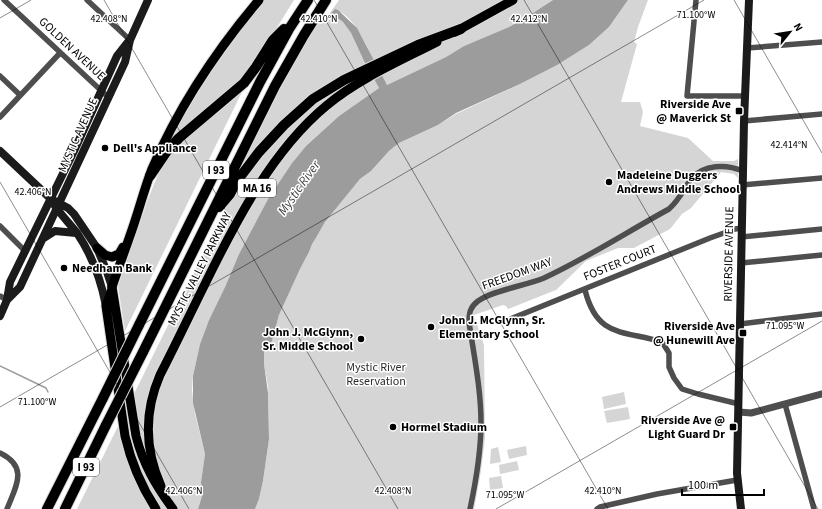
<svg xmlns="http://www.w3.org/2000/svg" width="822" height="509" viewBox="0 0 822 509" font-family="'Source Sans 3',sans-serif">
<rect width="100%" height="100%" fill="#fff"/>
<path fill="#d5d5d5" d="M 264,0 L 294,0 L 268,42 L 240,96 L 125,331 L 118,286 L 148,199 L 157,177 L 165,161 L 170,142 L 186,112 L 214,67 L 246,23 Z
M 339,0 L 553,0 L 525,18 L 509,27 L 464,46 L 446,57 L 387,85 C 374,67 358,13 334,10 L 331,13 L 343,22 L 351,33 L 364,61 L 379,88 L 339,116 L 306,146 L 292,163 L 268,199 L 239,254 L 225,287 L 209,320 L 200,344 L 193,376 L 192,390 L 195,414 L 205,454 L 201,482 L 202,496 L 198,509 L 77,509 L 229,202 L 231,187 L 248,147 L 310,30 L 328,16 Z
M 628,0 L 648,0 L 638,27 L 634,42 L 637,44 L 621,102 L 640,102 L 643,112 L 640,126 L 688,138 L 713,161 L 734,161 L 738,159 L 738,178 L 734,174 L 721,172 L 691,208 L 682,214 L 670,229 L 634,248 L 618,248 L 586,261 L 556,290 L 508,309 L 506,306 L 503,305 L 474,315 L 484,345 L 485,438 L 481,471 L 474,509 L 255,509 L 259,499 L 263,481 L 269,439 L 268,387 L 264,364 L 264,352 L 267,350 L 272,341 L 279,315 L 300,269 L 309,252 L 312,243 L 317,236 L 325,222 L 360,179 L 371,171 L 389,151 L 399,143 L 438,125 L 456,114 L 520,84 L 563,61 L 589,45 L 609,27 Z
M 624,392 L 626,404 L 604,409 L 602,397 Z
M 628,407 L 630,419 L 607,423 L 604,411 Z
M 526,446 L 527,455 L 509,459 L 507,450 Z
M 498,447 L 501,462 L 490,464 L 491,449 Z
M 517,461 L 519,470 L 500,474 L 499,465 Z
M 501,476 L 503,488 L 490,490 L 489,478 Z"/>
<path fill="#9c9c9c" d="M 553,0 L 628,0 L 609,27 L 589,45 L 557,65 L 520,84 L 456,113 L 438,125 L 399,143 L 389,151 L 371,171 L 360,179 L 325,222 L 317,236 L 312,244 L 309,252 L 300,269 L 279,315 L 272,341 L 267,350 L 264,352 L 264,364 L 268,393 L 269,439 L 263,481 L 259,499 L 255,509 L 198,509 L 202,496 L 201,482 L 205,454 L 193,403 L 193,376 L 200,344 L 209,320 L 225,287 L 239,254 L 268,199 L 292,163 L 306,146 L 339,116 L 379,88 L 364,61 L 351,33 L 343,22 L 331,13 L 335,9 L 338,10 L 357,28 L 387,85 L 446,57 L 464,46 L 509,27 L 525,18 Z"/>
<g fill="none" stroke-linecap="round" stroke-linejoin="round">
<path stroke="#9c9c9c" stroke-width="1.5" d="M 0,366 L 46,388 L 48,392"/>
<defs>
<path id="primary" d="M 455,32 L 513,0
M 97,248 L 105,255 L 112,257 L 119,254 L 123,247
M 112,287 C 119,266 127,245 134,224 C 140,206 145,187 152,169 C 178,108 216,51 259,0
M 161,486 C 145,450 144,412 160,375 C 176,344 191,312 207,280 C 237,219 273,150 326,106 C 358,79 400,61 437,42"/>
<path id="trunk" d="M 112,287 L 136,436 C 143,464 156,486 173,509
M 112,289 L 106,306 L 125,436 C 131,462 141,486 156,509"/>
<path id="motorway" d="M 150,176 L 167,151 L 179,138 L 244,83 L 256,67 L 273,40 L 284,29
M 219,207 L 230,194 L 237,181 L 259,152 L 284,125 L 313,99 L 344,80 L 418,45 L 461,29
M 139,325 L 260,82 L 289,29 L 308,0
M 143,352 L 275,86 L 304,35 L 326,0
M 47,509 L 103,398
M 65,509 L 106,425"/>
</defs>
<use href="#primary" stroke="#dbdbdb" stroke-width="11"/>
<use href="#trunk" stroke="#dbdbdb" stroke-width="11"/>
<use href="#motorway" stroke="#dbdbdb" stroke-width="12"/>
<path stroke="#4e4e4e" stroke-width="5.5" d="M 4,0 L 108,97
M 87,0 L 130,40
M 696,0 L 687,96 L 745,96
M 747,48 L 822,42
M 0,76 L 20,95
M 0,117 L 60,53
M 744,121 L 822,114
M 742,185 L 822,178
M 0,226 L 25,251
M 741,237 L 822,229
M 741,263 L 822,255
M 585,290 C 597,338 623,330 662,342 L 669,353 L 669,367 L 674,378 L 682,389 L 698,394 L 739,404
M 0,296 L 7,300
M 508,320 L 710,238 L 735,229 L 742,228
M 740,324 L 822,314
M 785,404 L 814,509
M 0,453 C 29,467 16,486 7,509
M 470,509 C 476,481 481,452 481,423 C 481,389 474,356 469,322 C 469,313 470,307 478,301 C 493,290 525,286 544,278 C 587,258 627,232 669,209 C 680,199 683,190 691,179 C 704,164 726,164 743,171
M 597,509 L 600,507 L 657,494 L 737,480"/>
<path stroke="#4e4e4e" stroke-width="7" d="M 739,412 L 751,413 L 822,394"/>
<path stroke="#1b1b1b" stroke-width="8" d="M 0,151 L 51,199 L 68,208 L 74,214 L 97,248 L 107,272 L 112,287
M 55,206 C 62,216 70,224 77,233 C 92,255 101,280 106,306
M 44,238 L 55,231 L 76,233
M 7,300 L 20,287 L 125,62 L 130,40 L 148,0
M 0,316 L 7,300 L 10,282 L 74,151 L 117,56 L 128,42
M 741,509 L 737,473 L 744,121 L 749,0"/>
<use href="#primary" stroke="#000" stroke-width="9"/>
<use href="#trunk" stroke="#000" stroke-width="9"/>
<use href="#motorway" stroke="#000" stroke-width="10"/>
<defs>
<path id="motorway-bridge" d="M 103,398 L 139,325
M 106,425 L 143,352"/>
</defs>
<use href="#motorway-bridge" stroke="#dbdbdb" stroke-width="12" stroke-linecap="butt"/>
<use href="#motorway-bridge" stroke="#000" stroke-width="10"/>
</g>
<path fill="none" stroke="#000" stroke-width="1" stroke-opacity="0.45" d="M 104,0 L 398,509M 314,0 L 608,509M 524,0 L 818,509M 734,0 L 822,153M 0,18 L 31,0M 0,182 L 189,509M 0,407 L 704,0M 496,509 L 822,321"/>
<g fill="#000" stroke="#fff" stroke-width="1.5">
<rect x="735" y="107" width="8" height="8" rx="2"/>
<circle cx="105" cy="148" r="4"/>
<circle cx="609" cy="182" r="4"/>
<circle cx="64" cy="268" r="4"/>
<circle cx="431" cy="327" r="4"/>
<rect x="739" y="329" width="8" height="8" rx="2"/>
<circle cx="361" cy="339" r="4"/>
<circle cx="393" cy="427" r="4"/>
<rect x="729" y="423" width="8" height="8" rx="2"/>
</g>
<g text-anchor="middle" dominant-baseline="central" stroke-width="3" stroke-linejoin="round" paint-order="stroke">
<g fill="#fff" stroke="#4c4c4c" stroke-width="1">
<rect x="203" y="161" width="26" height="18" rx="3"/>
<rect x="238" y="179" width="38" height="18" rx="3"/>
<rect x="73" y="458" width="26" height="18" rx="3"/>
</g>
<g font-size="11" font-weight="bold" fill="#000">
<text x="216" y="170">I 93</text>
<text x="257" y="188">MA 16</text>
<text x="86" y="467">I 93</text>
</g>
<g font-size="12" fill="#000" stroke="#fff">
<text transform="translate(72 49) rotate(43)">GOLDEN AVENUE</text>
<text transform="translate(78 135) rotate(-66)">MYSTIC AVENUE</text>
<text transform="translate(729 254) rotate(-89)">RIVERSIDE AVENUE</text>
<text transform="translate(620 263) rotate(-22)">FOSTER COURT</text>
<text transform="translate(200 269) rotate(-63)">MYSTIC VALLEY PARKWAY</text>
<text transform="translate(517 274) rotate(-20)">FREEDOM WAY</text>
</g>
<g font-size="12" font-weight="bold" fill="#000" stroke="#fff" text-anchor="start">
<text x="731" y="104" text-anchor="end">Riverside Ave<tspan x="731" dy="14">@ Maverick St</tspan></text>
<text x="113" y="148">Dell's Appliance</text>
<text x="617" y="175">Madeleine Duggers<tspan x="617" dy="14">Andrews Middle School</tspan></text>
<text x="72" y="268">Needham Bank</text>
<text x="439" y="320">John J. McGlynn, Sr.<tspan x="439" dy="14">Elementary School</tspan></text>
<text x="735" y="326" text-anchor="end">Riverside Ave<tspan x="735" dy="14">@ Hunewill Ave</tspan></text>
<text x="353" y="332" text-anchor="end">John J. McGlynn,<tspan x="353" dy="14">Sr. Middle School</tspan></text>
<text x="725" y="420" text-anchor="end">Riverside Ave @<tspan x="725" dy="14">Light Guard Dr</tspan></text>
<text x="401" y="427">Hormel Stadium</text>
</g>
<g font-size="12" fill="#2c2c2c" stroke="#fff">
<text x="376" y="367">Mystic River<tspan x="376" dy="14">Reservation</tspan></text>
</g>
<g font-size="13" font-style="italic" fill="#3d3d3d" stroke="#fff">
<text transform="translate(299 188) rotate(-55)">Mystic River</text>
</g>
</g>
<g font-size="10" text-anchor="middle" fill="#000" stroke="#fff" stroke-width="3" stroke-linejoin="round" paint-order="stroke">
<text x="696" y="18">71.100°W</text>
<text x="109" y="22">42.408°N</text>
<text x="319" y="22">42.410°N</text>
<text x="529" y="22">42.412°N</text>
<text x="789" y="148">42.414°N</text>
<text x="33" y="195">42.406°N</text>
<text x="785" y="329">71.095°W</text>
<text x="37" y="405">71.100°W</text>
<text x="184" y="494">42.406°N</text>
<text x="393" y="494">42.408°N</text>
<text x="603" y="494">42.410°N</text>
<text x="505" y="498">71.095°W</text>
</g>
<g transform="translate(790 32) rotate(60)" stroke="#ffffff" stroke-width="3" paint-order="stroke">
<path d="M0-3L7 15L0 10L-7 15Z" fill="#000000"/>
<text y="-6" font-size="11" font-weight="bold" text-anchor="middle" fill="#000000">N</text>
</g>
<path d="M682 489v6h82v-6" fill="none" stroke="#000000" stroke-width="2"/>
<text x="688" y="489" font-size="12" fill="#000000" stroke="#ffffff" stroke-width="3" paint-order="stroke">100 m</text>
</svg>
